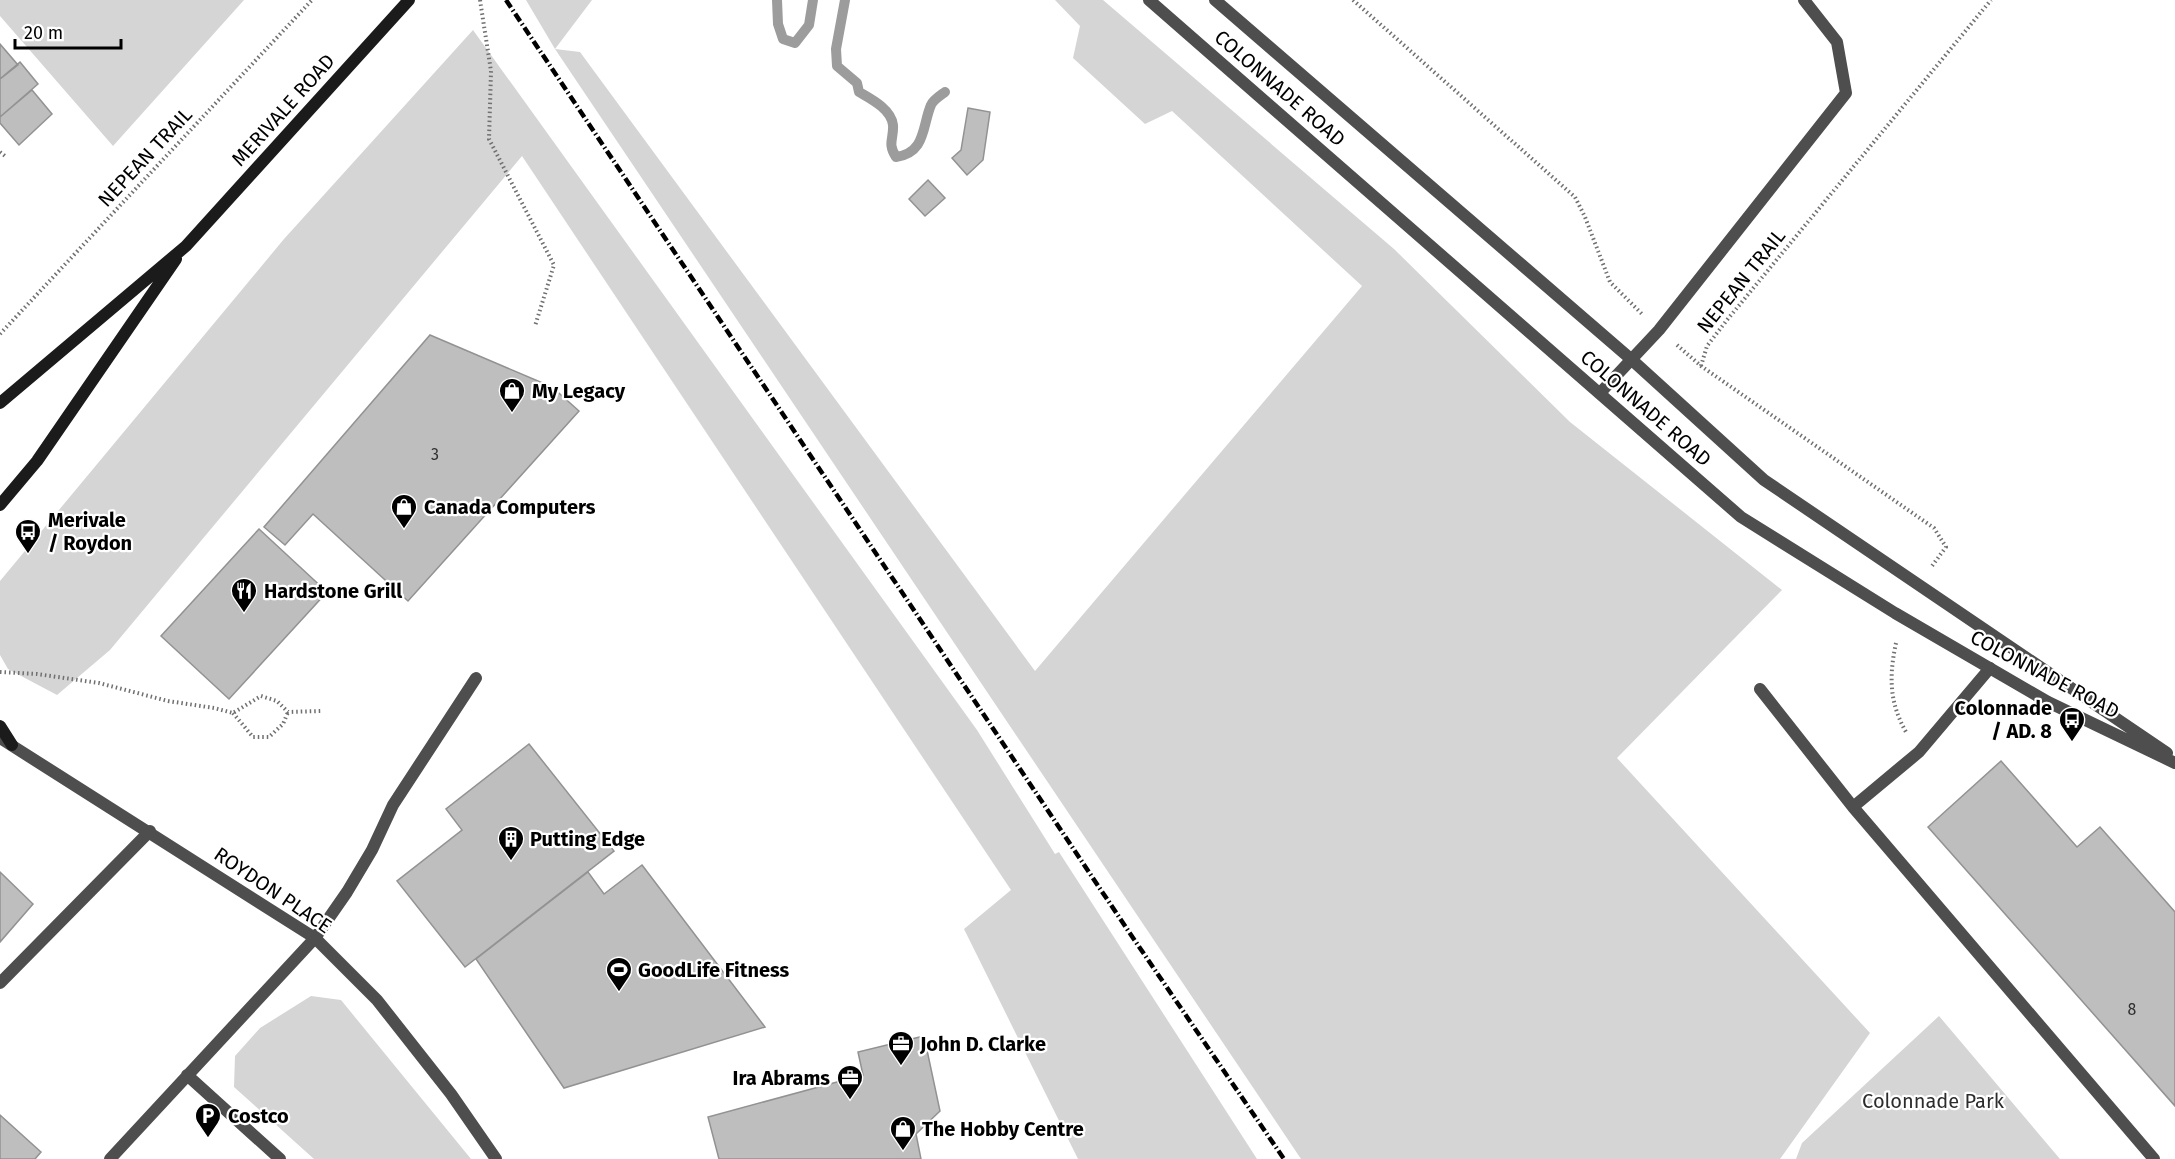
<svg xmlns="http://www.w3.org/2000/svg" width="2175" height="1159" viewBox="0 0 2175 1159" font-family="'Fira Sans',sans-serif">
<rect width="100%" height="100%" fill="#fff"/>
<path fill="#d5d5d5" d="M 0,0 L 244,0 L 113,146 L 0,16 Z
M 526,0 L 592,0 L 555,49 L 580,52 L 1035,671 L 1362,286 L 1172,111 L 1145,124 L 1073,58 L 1080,26 L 1055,0 L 1103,0 L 1394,249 L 1570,422 L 1782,590 L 1617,758 L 1870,1033 L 1780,1159 L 1301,1159 L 555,49 Z
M 473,30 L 977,730 L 1055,854 L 1059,852 L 1257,1159 L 1078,1159 L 964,929 L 1011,890 L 522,156 L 110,650 L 57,695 L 8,669 L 0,655 L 0,581 L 284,239 Z
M 311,996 L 341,1000 L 471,1159 L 314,1159 L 234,1087 L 235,1056 L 260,1028 Z
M 1939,1016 L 2060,1159 L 1796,1159 L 1802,1143 Z"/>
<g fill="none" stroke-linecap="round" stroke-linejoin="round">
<path stroke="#9c9c9c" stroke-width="10" d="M 777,0 L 778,24 L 783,39 L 795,43 L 809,25 L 813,0
M 845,0 L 836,49 L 837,66 L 857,83 L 859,92 C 871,99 891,109 893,125 C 894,139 887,143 896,157 C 926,153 922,126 931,105 C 933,100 941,95 945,92"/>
</g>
<path fill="#bebebe" stroke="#929292" stroke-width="1.5" d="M 0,44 L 18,65 L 0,79 Z
M 20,62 L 38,84 L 0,117 L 0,79 Z
M 32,90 L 52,114 L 19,145 L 0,123 L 0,117 Z
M 968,108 L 990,112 L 983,160 L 967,175 L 952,158 L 961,150 Z
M 928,180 L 945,198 L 925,216 L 909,199 Z
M 430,335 L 552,387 L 579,411 L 408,601 L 313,514 L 285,545 L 264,527 Z
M 259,529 L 327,592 L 229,699 L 161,636 Z
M 529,744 L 614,851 L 465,967 L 397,881 L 462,830 L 446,809 Z
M 2001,761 L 2077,847 L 2100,827 L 2175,912 L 2175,1106 L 1928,827 Z
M 642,865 L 765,1027 L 564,1088 L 476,959 L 588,872 L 604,894 Z
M 0,872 L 33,904 L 0,942 Z
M 924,1036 L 940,1111 L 916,1134 L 921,1159 L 719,1159 L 708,1117 L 863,1075 L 858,1052 Z
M 0,1115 L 41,1152 L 35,1159 L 0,1159 Z"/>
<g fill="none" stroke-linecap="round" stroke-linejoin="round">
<path stroke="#707070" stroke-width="4" stroke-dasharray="1.5 3" stroke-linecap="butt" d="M 480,0 L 491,71 L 489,139 L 554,265 L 535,326
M 1353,0 L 1575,197 L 1585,217 L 1610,282 L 1642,314
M 0,152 L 5,156
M 0,334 L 312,0
M 1677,345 L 1701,366 L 1934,528 L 1946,547 L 1932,566
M 1701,366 L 1707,346 L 1727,320 L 1991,0
M 1896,643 C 1889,676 1889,702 1906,732
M 0,672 L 37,674 L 99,683 L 168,701 L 214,708 L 233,713 L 261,696 L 277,701 L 288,712 L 321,711
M 233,713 L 253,737 L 269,737 L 283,724 L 288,712"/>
<path stroke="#4e4e4e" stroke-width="12" d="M 1600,393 L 1659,330 L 1846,93 L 1837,42 L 1804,0
M 1760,689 L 1853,807 L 2154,1159
M 1853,807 L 1919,752 L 1990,668
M 0,983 L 150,831
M 187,1075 L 280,1159
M 110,1159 L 315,938 L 347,892 L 372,850 L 393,805 L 476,678"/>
<path stroke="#4e4e4e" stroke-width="12" d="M 1149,0 L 1741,517 L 1895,613 L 2048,702 L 2175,763
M 1215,0 L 1632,360 L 1764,480 L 2167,753
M 0,738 L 315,938 L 377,1000 L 451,1094 L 496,1159"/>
<path stroke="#1b1b1b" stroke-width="12" d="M 0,403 L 186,246 L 409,0
M 0,505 L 37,461 L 176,259
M 0,726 L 12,745"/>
<path stroke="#000" stroke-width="4.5" stroke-dasharray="9 3 1.5 3" stroke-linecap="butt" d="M 506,0 L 1129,932 L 1284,1159"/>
</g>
<defs>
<symbol id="shop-pin" viewBox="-11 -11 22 30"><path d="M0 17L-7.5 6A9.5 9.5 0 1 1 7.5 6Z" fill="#000" stroke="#fff"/><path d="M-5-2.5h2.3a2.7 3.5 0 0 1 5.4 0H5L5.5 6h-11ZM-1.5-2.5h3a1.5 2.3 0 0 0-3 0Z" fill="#fff"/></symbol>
<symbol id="bus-pin" viewBox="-11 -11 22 30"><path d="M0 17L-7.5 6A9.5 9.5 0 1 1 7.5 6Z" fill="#000" stroke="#fff"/><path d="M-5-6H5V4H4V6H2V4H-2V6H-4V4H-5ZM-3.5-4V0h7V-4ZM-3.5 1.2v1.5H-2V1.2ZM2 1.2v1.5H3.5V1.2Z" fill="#fff"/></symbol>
<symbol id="restaurant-pin" viewBox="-11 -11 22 30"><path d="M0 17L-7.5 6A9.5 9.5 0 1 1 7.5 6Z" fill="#000" stroke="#fff"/><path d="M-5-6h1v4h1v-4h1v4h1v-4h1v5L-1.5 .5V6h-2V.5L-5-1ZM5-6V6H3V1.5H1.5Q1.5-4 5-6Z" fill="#fff"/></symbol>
<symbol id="building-pin" viewBox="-11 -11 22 30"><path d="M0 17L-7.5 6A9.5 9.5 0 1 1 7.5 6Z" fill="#000" stroke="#fff"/><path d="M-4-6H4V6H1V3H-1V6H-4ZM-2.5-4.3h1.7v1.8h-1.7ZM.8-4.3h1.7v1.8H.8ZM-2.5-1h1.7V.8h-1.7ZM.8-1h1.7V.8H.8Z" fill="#fff"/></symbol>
<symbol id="stadium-pin" viewBox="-11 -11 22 30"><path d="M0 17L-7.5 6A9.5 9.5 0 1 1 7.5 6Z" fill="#000" stroke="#fff"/><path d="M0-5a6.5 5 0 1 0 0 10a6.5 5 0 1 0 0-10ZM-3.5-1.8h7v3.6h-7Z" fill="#fff"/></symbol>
<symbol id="office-pin" viewBox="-11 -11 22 30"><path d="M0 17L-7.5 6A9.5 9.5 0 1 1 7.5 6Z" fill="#000" stroke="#fff"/><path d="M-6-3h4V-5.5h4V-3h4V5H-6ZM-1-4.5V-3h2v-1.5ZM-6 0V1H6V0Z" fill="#fff"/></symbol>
<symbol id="parking-pin" viewBox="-11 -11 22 30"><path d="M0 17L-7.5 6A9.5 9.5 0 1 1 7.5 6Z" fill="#000" stroke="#fff"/><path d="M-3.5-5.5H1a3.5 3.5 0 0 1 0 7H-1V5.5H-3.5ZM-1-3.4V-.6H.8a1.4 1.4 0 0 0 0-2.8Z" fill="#fff"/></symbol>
</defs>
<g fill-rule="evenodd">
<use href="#shop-pin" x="497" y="376" width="30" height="40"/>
<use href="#shop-pin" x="389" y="492" width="30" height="40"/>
<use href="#bus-pin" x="13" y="517" width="30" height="40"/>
<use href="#restaurant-pin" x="229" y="576" width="30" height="40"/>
<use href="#bus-pin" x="2057" y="705" width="30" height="40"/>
<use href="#building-pin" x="496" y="824" width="30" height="40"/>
<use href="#stadium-pin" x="604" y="955" width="30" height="40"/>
<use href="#office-pin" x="886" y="1029" width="30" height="40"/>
<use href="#office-pin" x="835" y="1063" width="30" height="40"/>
<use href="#parking-pin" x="193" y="1101" width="30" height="40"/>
<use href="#shop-pin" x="888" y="1114" width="30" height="40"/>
</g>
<g text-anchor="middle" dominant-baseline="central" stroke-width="4.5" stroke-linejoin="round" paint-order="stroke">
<g font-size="16" fill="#303030">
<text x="435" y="454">3</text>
<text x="2132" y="1009">8</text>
</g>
<g font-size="20" fill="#000" stroke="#fff">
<text transform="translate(1280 88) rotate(41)">COLONNADE ROAD</text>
<text transform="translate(283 110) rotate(-48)">MERIVALE ROAD</text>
<text transform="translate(145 157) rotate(-47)">NEPEAN TRAIL</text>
<text transform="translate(1741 281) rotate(-51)">NEPEAN TRAIL</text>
<text transform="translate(1646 408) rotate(41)">COLONNADE ROAD</text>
<text transform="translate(2045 674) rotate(28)">COLONNADE ROAD</text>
<text transform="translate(273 890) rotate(34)">ROYDON PLACE</text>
</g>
<g font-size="20" font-weight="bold" fill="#000" stroke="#fff" text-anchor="start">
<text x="532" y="391">My Legacy</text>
<text x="424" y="507">Canada Computers</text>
<text x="48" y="520">Merivale<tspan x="48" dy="23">/ Roydon</tspan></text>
<text x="264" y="591">Hardstone Grill</text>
<text x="2052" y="708" text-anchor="end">Colonnade<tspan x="2052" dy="23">/ AD. 8</tspan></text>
<text x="530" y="839">Putting Edge</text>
<text x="638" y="970">GoodLife Fitness</text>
<text x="920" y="1044">John D. Clarke</text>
<text x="830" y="1078" text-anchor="end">Ira Abrams</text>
<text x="228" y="1116">Costco</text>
<text x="922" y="1129">The Hobby Centre</text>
</g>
<g font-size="20" fill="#2c2c2c" stroke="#fff">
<text x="1933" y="1101">Colonnade Park</text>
</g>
</g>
<path d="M15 39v9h106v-9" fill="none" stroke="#000000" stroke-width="3"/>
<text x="24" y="39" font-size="18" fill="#000000" stroke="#ffffff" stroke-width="4.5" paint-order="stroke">20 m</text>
</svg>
